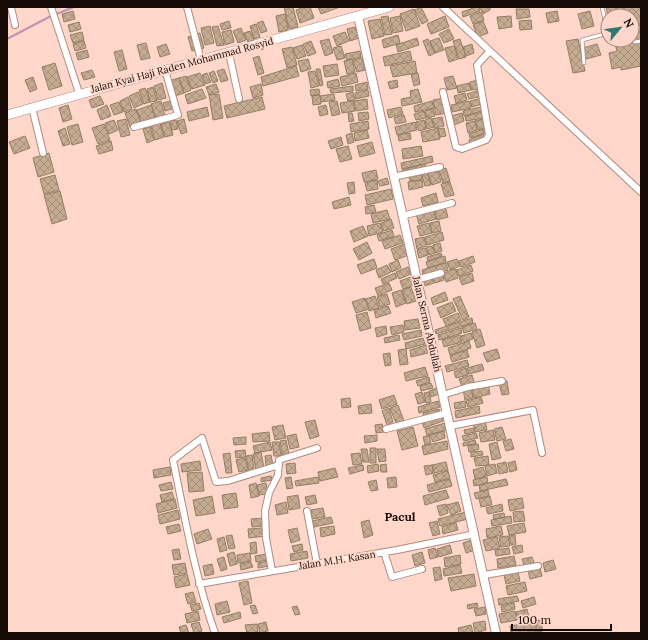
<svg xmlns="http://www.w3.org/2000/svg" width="648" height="640" viewBox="0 0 648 640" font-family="Lora,serif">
<defs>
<pattern id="building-cross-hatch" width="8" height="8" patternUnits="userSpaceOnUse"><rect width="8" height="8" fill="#c3aa90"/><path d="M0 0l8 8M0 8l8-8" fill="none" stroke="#a7917b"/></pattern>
</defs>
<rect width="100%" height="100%" fill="#fed7ca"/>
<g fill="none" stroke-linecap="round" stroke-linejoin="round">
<path stroke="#c292b3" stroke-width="2" d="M 7,39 L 49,17 L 74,7"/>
</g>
<path fill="url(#building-cross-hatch)" stroke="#957d64" d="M 284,7 L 293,7 L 298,27 L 289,29 Z
M 304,7 L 310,7 L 314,18 L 300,23 L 296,10 Z
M 318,7 L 340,7 L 321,14 Z
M 421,7 L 428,21 L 422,24 L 415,10 Z
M 476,7 L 479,7 L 480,11 L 463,17 L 462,12 Z
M 480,7 L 490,7 L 490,10 L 483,14 Z
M 606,7 L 641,7 L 641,66 L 621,70 L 621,67 L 612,69 L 609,53 L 617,51 L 614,40 L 632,40 L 632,16 L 608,16 Z
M 414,9 L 420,26 L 406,31 L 400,14 Z
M 516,9 L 529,9 L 530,17 L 517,19 Z
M 73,11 L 75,19 L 64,22 L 62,14 Z
M 557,11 L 559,21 L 548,23 L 546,13 Z
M 590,11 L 594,26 L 582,29 L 578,14 Z
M 481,12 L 484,20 L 473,24 L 470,16 Z
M 285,14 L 288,30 L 279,32 L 276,16 Z
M 388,16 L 392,34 L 385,35 L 381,17 Z
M 400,16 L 403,31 L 393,33 L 390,18 Z
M 445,16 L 449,27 L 431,34 L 427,24 Z
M 511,16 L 512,27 L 499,29 L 497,17 Z
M 380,19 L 384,36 L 372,39 L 368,21 Z
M 531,20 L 532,29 L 520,30 L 519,21 Z
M 229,21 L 231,28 L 222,30 L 220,24 Z
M 263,21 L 267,31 L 261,33 L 257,23 Z
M 483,21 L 488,33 L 478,37 L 473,25 Z
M 79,22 L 81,29 L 70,32 L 68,25 Z
M 256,24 L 260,37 L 254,39 L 250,26 Z
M 210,26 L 214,43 L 205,45 L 201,28 Z
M 218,26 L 224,45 L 217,46 L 212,27 Z
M 355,27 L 359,38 L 350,41 L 347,29 Z
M 241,28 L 246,40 L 238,43 L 233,31 Z
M 449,29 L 454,39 L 444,43 L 439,34 Z
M 231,30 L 234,42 L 225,45 L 222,32 Z
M 250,31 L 254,40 L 248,42 L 244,33 Z
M 82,32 L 84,40 L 73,43 L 70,35 Z
M 345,32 L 349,41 L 337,46 L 333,36 Z
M 200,33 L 204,48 L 192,51 L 188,37 Z
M 398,35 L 400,43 L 384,48 L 382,40 Z
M 417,38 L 419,45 L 398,52 L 396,45 Z
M 439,38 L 444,50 L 435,53 L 430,41 Z
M 329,39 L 333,53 L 325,56 L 320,41 Z
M 428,39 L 435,53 L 429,56 L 423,41 Z
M 460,39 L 466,57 L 459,59 L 453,41 Z
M 578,39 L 585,71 L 573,73 L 566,41 Z
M 84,41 L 86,48 L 75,51 L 73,44 Z
M 311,41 L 316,53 L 308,56 L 303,44 Z
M 146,43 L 150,58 L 141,60 L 137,45 Z
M 166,44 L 170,54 L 160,57 L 157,47 Z
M 472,44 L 474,53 L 466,56 L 463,47 Z
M 597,44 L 601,55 L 586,59 L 583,48 Z
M 302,45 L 306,56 L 297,59 L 293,48 Z
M 341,46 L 345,58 L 337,60 L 333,48 Z
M 454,46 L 458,59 L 449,62 L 445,48 Z
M 292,47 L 297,65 L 287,68 L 282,49 Z
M 87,50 L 89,57 L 78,60 L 76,53 Z
M 122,50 L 127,69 L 119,71 L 114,52 Z
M 360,51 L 361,57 L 347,60 L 345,54 Z
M 410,51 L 412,60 L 385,66 L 383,57 Z
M 259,56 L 264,73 L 258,75 L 253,58 Z
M 362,58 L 365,70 L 357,72 L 353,60 Z
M 308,59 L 311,69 L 301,72 L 298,61 Z
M 352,59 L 355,72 L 347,74 L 344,61 Z
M 415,61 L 417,73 L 393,77 L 390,66 Z
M 55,63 L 62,86 L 49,90 L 42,67 Z
M 337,64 L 339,75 L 325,77 L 323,66 Z
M 296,66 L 299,76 L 263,86 L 261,77 Z
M 224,69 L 228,80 L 221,82 L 217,71 Z
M 316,69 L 320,69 L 323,85 L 320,86 Z
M 92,70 L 95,77 L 84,80 L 81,73 Z
M 214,71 L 218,81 L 213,83 L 209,73 Z
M 315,71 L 319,86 L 311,88 L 308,72 Z
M 200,73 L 205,85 L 192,89 L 187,77 Z
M 207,73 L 211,82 L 206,84 L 202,75 Z
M 356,73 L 358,82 L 342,86 L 340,77 Z
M 418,73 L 420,84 L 414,86 L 411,74 Z
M 186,76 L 191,90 L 184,93 L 179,78 Z
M 453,76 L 457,88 L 447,90 L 444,78 Z
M 33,77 L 37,89 L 30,92 L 25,80 Z
M 179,78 L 184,93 L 175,96 L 169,81 Z
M 338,79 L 340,86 L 328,88 L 327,82 Z
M 397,80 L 398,87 L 390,89 L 388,82 Z
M 478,80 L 479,89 L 471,90 L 470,82 Z
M 367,82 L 368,89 L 356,91 L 355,85 Z
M 162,83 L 166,98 L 158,100 L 154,86 Z
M 469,83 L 471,90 L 458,93 L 457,86 Z
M 216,84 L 219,92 L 209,95 L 206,87 Z
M 261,84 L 263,95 L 253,98 L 250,87 Z
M 353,86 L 353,91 L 331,93 L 330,89 Z
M 153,87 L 157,101 L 150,102 L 147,89 Z
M 145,88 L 150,102 L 144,104 L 139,90 Z
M 202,89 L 206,98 L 188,104 L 185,95 Z
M 319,89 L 320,94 L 311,96 L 310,90 Z
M 418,89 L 422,102 L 402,106 L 401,99 L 411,97 L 410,91 Z
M 368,90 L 369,96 L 356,99 L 355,93 Z
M 480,90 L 482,96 L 469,99 L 467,94 Z
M 138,92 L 143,104 L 134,108 L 129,96 Z
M 353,92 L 355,100 L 348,101 L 346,94 Z
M 465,93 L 467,100 L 456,103 L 454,96 Z
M 219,94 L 223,118 L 213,120 L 209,95 Z
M 334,94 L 335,100 L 321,102 L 320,96 Z
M 320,95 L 321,104 L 313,105 L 312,96 Z
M 100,96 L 104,104 L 92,108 L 89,100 Z
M 128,97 L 132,109 L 124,112 L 120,101 Z
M 262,97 L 265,109 L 227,118 L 224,106 Z
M 444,98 L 447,113 L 436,115 L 433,100 Z
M 481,98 L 482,104 L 472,107 L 470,101 Z
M 367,99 L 368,109 L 356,111 L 354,101 Z
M 173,100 L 175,108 L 165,111 L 163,103 Z
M 161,101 L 165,116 L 156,119 L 151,104 Z
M 337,101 L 340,114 L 332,116 L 329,102 Z
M 353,101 L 355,111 L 342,113 L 340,103 Z
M 432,101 L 434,108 L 415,112 L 414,106 Z
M 469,101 L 471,108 L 452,112 L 451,105 Z
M 119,102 L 123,112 L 114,115 L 110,105 Z
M 68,105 L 72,119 L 63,122 L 59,108 Z
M 107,105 L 111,116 L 101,120 L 97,110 Z
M 151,105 L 155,117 L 141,122 L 137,110 Z
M 326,105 L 328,114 L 320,116 L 318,107 Z
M 207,107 L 209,116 L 189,121 L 187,112 Z
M 401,107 L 403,114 L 389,118 L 387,110 Z
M 481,107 L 482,111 L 464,116 L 463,111 Z
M 136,109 L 141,123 L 130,127 L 125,113 Z
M 433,109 L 435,116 L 427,118 L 425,111 Z
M 424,111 L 426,118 L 416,120 L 414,114 Z
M 368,112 L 369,119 L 359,121 L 358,113 Z
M 483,112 L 484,118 L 466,121 L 465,116 Z
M 348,113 L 352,113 L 354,121 L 349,122 Z
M 462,113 L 464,121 L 454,125 L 451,116 Z
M 404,115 L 406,122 L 396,124 L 394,118 Z
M 442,117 L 444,126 L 435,128 L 432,119 Z
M 431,118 L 434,127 L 427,129 L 425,120 Z
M 126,119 L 130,135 L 121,137 L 117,121 Z
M 184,119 L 187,132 L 181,134 L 177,121 Z
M 483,119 L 485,128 L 478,130 L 475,121 Z
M 114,120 L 118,130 L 109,134 L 105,123 Z
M 176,120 L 178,129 L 172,130 L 170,121 Z
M 424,120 L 426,129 L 419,131 L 416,122 Z
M 368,121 L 369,129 L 351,132 L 350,124 Z
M 475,121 L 477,130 L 468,133 L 466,123 Z
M 169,122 L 173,135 L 165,137 L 161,124 Z
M 415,122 L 417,130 L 397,135 L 395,127 Z
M 160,123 L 164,137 L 155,140 L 151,126 Z
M 78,124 L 83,142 L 72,145 L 67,127 Z
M 104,124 L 110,140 L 98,144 L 92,128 Z
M 150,127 L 154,140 L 147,143 L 143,129 Z
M 65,128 L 70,144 L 63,146 L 58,131 Z
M 438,128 L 440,139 L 423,142 L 421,132 Z
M 444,128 L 446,136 L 440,137 L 438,129 Z
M 484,129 L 485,133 L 470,138 L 469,134 Z
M 367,130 L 369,138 L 355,141 L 354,133 Z
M 352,133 L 354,142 L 348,144 L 346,135 Z
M 410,133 L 411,139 L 399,141 L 398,135 Z
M 483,134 L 485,139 L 470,144 L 469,140 Z
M 25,136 L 30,148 L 14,154 L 9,142 Z
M 341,137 L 343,145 L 331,149 L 328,141 Z
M 111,141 L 113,150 L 99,154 L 96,146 Z
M 372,142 L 375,153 L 360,157 L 357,146 Z
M 348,146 L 352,159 L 340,162 L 336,149 Z
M 421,146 L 423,156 L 403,159 L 402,149 Z
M 49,153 L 54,172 L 38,177 L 33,158 Z
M 432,156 L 433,162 L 402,169 L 401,163 Z
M 425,164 L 426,169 L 403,175 L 402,170 Z
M 446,168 L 450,181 L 443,183 L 439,170 Z
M 376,170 L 378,179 L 364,182 L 362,173 Z
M 438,170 L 441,182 L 432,185 L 428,173 Z
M 427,172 L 431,185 L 425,186 L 421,173 Z
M 421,174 L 422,180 L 410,181 L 409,175 Z
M 55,175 L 59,190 L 44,194 L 40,179 Z
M 387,178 L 389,184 L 380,186 L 378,181 Z
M 377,180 L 378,189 L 367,191 L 365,183 Z
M 422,180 L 423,187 L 409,190 L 408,182 Z
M 354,182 L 355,193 L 349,194 L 347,183 Z
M 450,182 L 454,195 L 445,197 L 441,184 Z
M 391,189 L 393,199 L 367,205 L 365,195 Z
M 60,191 L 67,219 L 52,224 L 44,195 Z
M 436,193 L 438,202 L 423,206 L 421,198 Z
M 349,197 L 351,205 L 334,209 L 332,202 Z
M 374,205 L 376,212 L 366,214 L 365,207 Z
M 445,206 L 448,217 L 437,220 L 434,209 Z
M 433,209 L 436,219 L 419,224 L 416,214 Z
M 387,210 L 390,219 L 373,223 L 371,214 Z
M 391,219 L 394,228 L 384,231 L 381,223 Z
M 439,221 L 441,231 L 432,233 L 430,223 Z
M 380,223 L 383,232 L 369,236 L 367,226 Z
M 429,223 L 432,233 L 420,236 L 417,226 Z
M 363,226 L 368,236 L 354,242 L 350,231 Z
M 392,230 L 394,236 L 379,241 L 377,235 Z
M 442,232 L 444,240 L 427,245 L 425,237 Z
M 400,235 L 403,243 L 385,249 L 382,241 Z
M 424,237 L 426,246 L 417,249 L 415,239 Z
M 367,242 L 372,253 L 359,260 L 353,249 Z
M 440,243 L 442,251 L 435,253 L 433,245 Z
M 405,244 L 409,255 L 395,260 L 391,249 Z
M 432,246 L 435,253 L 429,255 L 426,247 Z
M 425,248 L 428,255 L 419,258 L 417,250 Z
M 441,253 L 442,256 L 428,261 L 427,257 Z
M 445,256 L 446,262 L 428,268 L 426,262 Z
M 473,256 L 475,262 L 461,267 L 459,261 Z
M 374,259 L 377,268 L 361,274 L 357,265 Z
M 457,259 L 460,266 L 450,270 L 447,262 Z
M 398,260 L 401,268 L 392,272 L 389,264 Z
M 446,263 L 448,270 L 424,277 L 422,270 Z
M 387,265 L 391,272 L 379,278 L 376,270 Z
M 471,265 L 473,271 L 459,276 L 457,270 Z
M 408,267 L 411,274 L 399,279 L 396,272 Z
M 456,269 L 458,278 L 446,282 L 443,273 Z
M 395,273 L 397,278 L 383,284 L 381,279 Z
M 442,273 L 444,280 L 435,283 L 432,276 Z
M 472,273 L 474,281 L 462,285 L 459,277 Z
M 432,276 L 434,283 L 425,286 L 423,279 Z
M 411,277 L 414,285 L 403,289 L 400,281 Z
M 389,283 L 392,290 L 378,296 L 375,288 Z
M 411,287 L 416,301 L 407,304 L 402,290 Z
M 401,290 L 406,303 L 396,307 L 392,293 Z
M 445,292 L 448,300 L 433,305 L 431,298 Z
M 387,294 L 390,304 L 380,307 L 377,297 Z
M 375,296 L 379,308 L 369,311 L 366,299 Z
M 460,296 L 469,317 L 463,320 L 453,299 Z
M 365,298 L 369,309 L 356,313 L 352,302 Z
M 452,302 L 456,311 L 441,318 L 437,308 Z
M 388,306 L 391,313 L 376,318 L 374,310 Z
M 367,312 L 371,328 L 360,331 L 356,315 Z
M 458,313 L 461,320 L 446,326 L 443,319 Z
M 472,318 L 473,323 L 436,334 L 435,330 Z
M 418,319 L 420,328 L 405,330 L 404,321 Z
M 475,323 L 477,329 L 464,333 L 462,327 Z
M 403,325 L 404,332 L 392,335 L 390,327 Z
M 386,326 L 387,334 L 377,337 L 375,328 Z
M 461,328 L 462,333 L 439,340 L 438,335 Z
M 480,329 L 485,345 L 477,348 L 472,332 Z
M 421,330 L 422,336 L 404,340 L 402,334 Z
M 471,333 L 473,339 L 464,342 L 461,336 Z
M 399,335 L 400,340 L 385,343 L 384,338 Z
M 460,335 L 462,342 L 444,347 L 442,340 Z
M 423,338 L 425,344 L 406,349 L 405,343 Z
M 469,341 L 471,348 L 450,355 L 448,348 Z
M 426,345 L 428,353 L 411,357 L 410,350 Z
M 406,349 L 408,364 L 400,365 L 398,350 Z
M 497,349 L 500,358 L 487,362 L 483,353 Z
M 467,350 L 469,357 L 452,362 L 450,356 Z
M 390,353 L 391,365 L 385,366 L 383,354 Z
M 467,360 L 469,366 L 447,372 L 445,366 Z
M 482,364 L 484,370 L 469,374 L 467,368 Z
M 425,367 L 428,376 L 406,381 L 404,373 Z
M 466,368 L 468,375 L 456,378 L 454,372 Z
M 472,375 L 474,382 L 462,386 L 459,379 Z
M 429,377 L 430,382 L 418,386 L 416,381 Z
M 507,381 L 509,394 L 502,395 L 499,383 Z
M 431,383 L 433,388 L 421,391 L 420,386 Z
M 488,384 L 490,394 L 474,398 L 472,388 Z
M 437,388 L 439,394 L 431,397 L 429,391 Z
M 471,388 L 473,398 L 465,400 L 463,389 Z
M 422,392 L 425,402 L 418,404 L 415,394 Z
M 429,392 L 431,402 L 426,403 L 424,393 Z
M 394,395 L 397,404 L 382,409 L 379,400 Z
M 481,397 L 483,403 L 468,407 L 466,401 Z
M 350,398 L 351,407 L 342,408 L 341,399 Z
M 438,401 L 440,407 L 419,413 L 418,407 Z
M 465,401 L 466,407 L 455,409 L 454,403 Z
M 371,404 L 372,413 L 359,414 L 358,406 Z
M 398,405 L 404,421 L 396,423 L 390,408 Z
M 479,406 L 480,413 L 456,418 L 455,411 Z
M 389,408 L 393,422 L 387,425 L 382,411 Z
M 439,409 L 440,414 L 424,419 L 423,413 Z
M 441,415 L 443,421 L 424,428 L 422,421 Z
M 315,420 L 319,436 L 310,439 L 305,422 Z
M 485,420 L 487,430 L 475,432 L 473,422 Z
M 445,423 L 447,430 L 427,435 L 425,429 Z
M 382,424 L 384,432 L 376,433 L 375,425 Z
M 283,425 L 286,438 L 275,440 L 272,427 Z
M 413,427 L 418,446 L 402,450 L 397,431 Z
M 502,427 L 506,439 L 497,441 L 494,429 Z
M 474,428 L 475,432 L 465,434 L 464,430 Z
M 493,430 L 495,440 L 481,442 L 479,433 Z
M 444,431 L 445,438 L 433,442 L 430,435 Z
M 269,432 L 270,441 L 253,442 L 252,434 Z
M 476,433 L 478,438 L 464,441 L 462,436 Z
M 296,434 L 299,447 L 290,449 L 287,436 Z
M 377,435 L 377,441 L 365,443 L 364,436 Z
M 429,435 L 431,443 L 425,445 L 423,437 Z
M 246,437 L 246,444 L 234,445 L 233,438 Z
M 511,439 L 514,449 L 506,451 L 503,441 Z
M 286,440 L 289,454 L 282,455 L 280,441 Z
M 475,440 L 476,444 L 463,446 L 463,443 Z
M 447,441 L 448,449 L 424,455 L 422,446 Z
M 270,442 L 272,450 L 255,453 L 253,446 Z
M 272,442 L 279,442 L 281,456 L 274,456 Z
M 497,442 L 501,458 L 492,460 L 489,444 Z
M 478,444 L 479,449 L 469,452 L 468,446 Z
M 370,448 L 376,448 L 376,463 L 370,463 Z
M 361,449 L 367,449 L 369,462 L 363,462 Z
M 377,449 L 385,449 L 386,461 L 379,462 Z
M 245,450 L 246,457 L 236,458 L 235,451 Z
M 482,451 L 483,455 L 471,457 L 471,452 Z
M 261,452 L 264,468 L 256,470 L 253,454 Z
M 230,453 L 232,473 L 226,473 L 223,454 Z
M 360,453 L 362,464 L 353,465 L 351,454 Z
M 252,455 L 254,470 L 249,471 L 246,456 Z
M 271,455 L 273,466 L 266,467 L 265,456 Z
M 488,456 L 489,465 L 476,466 L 474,458 Z
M 245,458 L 248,470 L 239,472 L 236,460 Z
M 200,461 L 201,470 L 182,472 L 181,464 Z
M 515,461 L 517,470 L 510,472 L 508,463 Z
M 446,462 L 448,470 L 434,473 L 432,465 Z
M 506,462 L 508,472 L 499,474 L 497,464 Z
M 295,463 L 296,473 L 287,474 L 286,464 Z
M 378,464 L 379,471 L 368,473 L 367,466 Z
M 386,464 L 387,472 L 381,472 L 380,465 Z
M 495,464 L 497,473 L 487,476 L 485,466 Z
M 363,465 L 364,470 L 350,474 L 348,468 Z
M 432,465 L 434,473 L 426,475 L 424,466 Z
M 170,467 L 171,475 L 154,478 L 153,470 Z
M 483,467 L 486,476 L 475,479 L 473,470 Z
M 335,468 L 338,477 L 320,481 L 318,472 Z
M 448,471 L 450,478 L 435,482 L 433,475 Z
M 202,472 L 204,491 L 189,492 L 187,473 Z
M 271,476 L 272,480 L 261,482 L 261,478 Z
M 291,477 L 293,488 L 287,489 L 285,478 Z
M 318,477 L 319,483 L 296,486 L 295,481 Z
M 396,477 L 397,487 L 388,488 L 387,478 Z
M 487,477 L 488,483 L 474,486 L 473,480 Z
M 450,479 L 452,486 L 429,492 L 427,485 Z
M 506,479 L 508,485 L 480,491 L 479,485 Z
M 376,480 L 378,490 L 371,491 L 368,482 Z
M 171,482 L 173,489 L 161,491 L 159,485 Z
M 256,483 L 259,496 L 251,498 L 249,485 Z
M 266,483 L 268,494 L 259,495 L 257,485 Z
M 446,490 L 449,498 L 425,505 L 423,496 Z
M 488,490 L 489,496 L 476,499 L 474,493 Z
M 172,492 L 174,499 L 162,502 L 160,495 Z
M 236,493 L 238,507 L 224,509 L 222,495 Z
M 298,495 L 300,508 L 289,510 L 287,497 Z
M 315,495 L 317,503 L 307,505 L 305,497 Z
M 212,496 L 215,513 L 196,516 L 193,500 Z
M 490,496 L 492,505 L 481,507 L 479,499 Z
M 522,498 L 524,508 L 510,511 L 508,500 Z
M 175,499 L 177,508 L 158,513 L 156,504 Z
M 286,502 L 288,513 L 277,515 L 275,505 Z
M 458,502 L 461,511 L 451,515 L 447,505 Z
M 446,504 L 448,513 L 440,516 L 437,506 Z
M 502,504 L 503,511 L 488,514 L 486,508 Z
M 323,508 L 325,517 L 312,519 L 311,510 Z
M 178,510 L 180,519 L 160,524 L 158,515 Z
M 523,511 L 525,521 L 514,522 L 513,512 Z
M 466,512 L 468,519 L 440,526 L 438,519 Z
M 504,513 L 505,517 L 494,519 L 493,515 Z
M 511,516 L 512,523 L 492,526 L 491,520 Z
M 331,517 L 333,523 L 314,527 L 312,521 Z
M 264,518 L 265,526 L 252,527 L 251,519 Z
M 369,520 L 373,535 L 364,538 L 361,522 Z
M 437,521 L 440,534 L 433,536 L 429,523 Z
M 456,523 L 458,530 L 443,534 L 442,527 Z
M 524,523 L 526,532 L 509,535 L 507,526 Z
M 179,524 L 181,531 L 168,534 L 166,527 Z
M 334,526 L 335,534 L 321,537 L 320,528 Z
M 501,526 L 503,535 L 487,538 L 486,529 Z
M 264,528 L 265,536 L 249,538 L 248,529 Z
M 297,528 L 300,540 L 291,543 L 288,530 Z
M 208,529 L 212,539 L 197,544 L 194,534 Z
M 232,535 L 235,548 L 229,549 L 226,536 Z
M 509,535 L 515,535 L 516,545 L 511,545 Z
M 508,536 L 510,546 L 501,547 L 499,537 Z
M 224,537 L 227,550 L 220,552 L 217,539 Z
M 497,537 L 500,548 L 486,551 L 483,540 Z
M 472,540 L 475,550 L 466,553 L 463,543 Z
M 256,542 L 257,553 L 251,554 L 250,543 Z
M 302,544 L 303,550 L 294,552 L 292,546 Z
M 450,545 L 452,553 L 439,557 L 437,549 Z
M 522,545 L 523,552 L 514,554 L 512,547 Z
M 435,548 L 438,557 L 430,559 L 428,550 Z
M 509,548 L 510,554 L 496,556 L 495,550 Z
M 179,549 L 181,559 L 174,560 L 172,550 Z
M 307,551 L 308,558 L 291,561 L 290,554 Z
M 234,552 L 237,564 L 230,566 L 227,554 Z
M 422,552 L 425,563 L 415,566 L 412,555 Z
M 250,553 L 251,561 L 238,563 L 237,555 Z
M 267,554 L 268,560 L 256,562 L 255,556 Z
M 460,555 L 461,564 L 445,567 L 444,558 Z
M 514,556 L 516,565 L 498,568 L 497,559 Z
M 224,557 L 227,569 L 221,571 L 217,559 Z
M 532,557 L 534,563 L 524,565 L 522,559 Z
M 553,560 L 556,569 L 545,572 L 543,563 Z
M 269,561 L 269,566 L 258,568 L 258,563 Z
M 251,562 L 253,567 L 241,570 L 240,564 Z
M 185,563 L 187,573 L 174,575 L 172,565 Z
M 212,564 L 214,574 L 205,576 L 203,566 Z
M 460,565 L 462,573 L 444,576 L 443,569 Z
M 440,567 L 442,579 L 435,581 L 433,568 Z
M 540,568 L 542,576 L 530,579 L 528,570 Z
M 518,572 L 520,581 L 506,584 L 504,575 Z
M 187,574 L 190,585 L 176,588 L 174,577 Z
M 474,574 L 476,586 L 451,591 L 448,578 Z
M 248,581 L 252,603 L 244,605 L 239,583 Z
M 525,582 L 527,591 L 508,595 L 506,586 Z
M 193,592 L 196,602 L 188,604 L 185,594 Z
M 517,596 L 519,601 L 499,605 L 498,599 Z
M 534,597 L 536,604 L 523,608 L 521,601 Z
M 227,601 L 230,612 L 217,615 L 215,604 Z
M 199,603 L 201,609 L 192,611 L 190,605 Z
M 477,603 L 478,607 L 468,609 L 467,605 Z
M 514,603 L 515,609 L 502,612 L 501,606 Z
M 255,605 L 258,613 L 253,614 L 250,606 Z
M 297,606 L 300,614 L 295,615 L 292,607 Z
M 485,607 L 486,614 L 476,616 L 474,609 Z
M 527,609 L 529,617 L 518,620 L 516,612 Z
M 198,611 L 200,620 L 187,623 L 185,614 Z
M 515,611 L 517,620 L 501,623 L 499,614 Z
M 240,612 L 241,618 L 224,623 L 222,617 Z
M 540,620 L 543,631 L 537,632 L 535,621 Z
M 485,621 L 486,630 L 475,633 L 473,623 Z
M 199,622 L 202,631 L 194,633 L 191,624 Z
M 266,622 L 268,631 L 260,633 L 258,624 Z
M 534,622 L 536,632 L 511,633 L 510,626 Z
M 257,624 L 258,632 L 247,633 L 245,625 Z
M 186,625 L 189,633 L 181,633 L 179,627 Z
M 471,625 L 473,633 L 459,633 L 458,628 Z"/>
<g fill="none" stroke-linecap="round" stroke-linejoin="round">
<defs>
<path id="lane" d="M 602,7 L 608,33
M 632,40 L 635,42 L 641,41
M 584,63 L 582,40 L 608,33"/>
<path id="street" d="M 11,7 L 15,25
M 51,7 L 79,93
M 187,7 L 201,60
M 443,7 L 641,192
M 229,53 L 239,99
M 443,92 L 456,147 L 462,149 L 486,140 L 489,135 L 477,65 L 490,51
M 32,107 L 43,153
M 134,127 L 178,115 L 165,70
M 393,177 L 440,167
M 402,216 L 452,203
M 416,280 L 441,273
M 443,395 L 468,387 L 502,381
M 450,426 L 533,410 L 542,453
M 386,429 L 447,413
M 307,511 L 317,564
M 384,552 L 392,577 L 422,569
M 272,571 L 266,538 L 265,511 L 269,493 L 278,475 L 279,460 L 317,448
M 484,575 L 538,566
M 199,584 L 397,550 L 475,534
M 215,633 C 195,577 185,518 173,460 L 202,438 L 216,482 L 228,481 L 279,465"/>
<path id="secondary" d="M 358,16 L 496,633"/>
<path id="primary" d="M 7,115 L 389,7"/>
</defs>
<use href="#lane" stroke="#ae8a7f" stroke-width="4.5"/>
<use href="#street" stroke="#ae8a7f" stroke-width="8"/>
<use href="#secondary" stroke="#ae8a7f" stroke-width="10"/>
<use href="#primary" stroke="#ae8a7f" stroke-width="10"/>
<use href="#lane" stroke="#fff" stroke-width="3"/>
<use href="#street" stroke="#fff" stroke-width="6"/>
<use href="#secondary" stroke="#fff" stroke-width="8"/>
<use href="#primary" stroke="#fff" stroke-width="9"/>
</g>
<g text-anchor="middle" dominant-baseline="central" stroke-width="4" stroke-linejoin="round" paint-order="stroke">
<g font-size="10" fill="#170b07" stroke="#fed7ca">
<text transform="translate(182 65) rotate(-15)">Jalan Kyai Haji Raden Mohammad Rosyid</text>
<text transform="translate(427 324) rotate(77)">Jalan Serma Abdullah</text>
<text transform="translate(337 560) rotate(-9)">Jalan M.H. Kasan</text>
</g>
<g font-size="12" font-weight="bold" fill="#170b07" stroke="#fed7ca">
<text x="400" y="516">Pacul</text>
</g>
</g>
<rect width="648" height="640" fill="none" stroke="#170b07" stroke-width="16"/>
<g transform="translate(620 28) rotate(61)"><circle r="19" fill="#fed7ca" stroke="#a2857c"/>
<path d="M0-3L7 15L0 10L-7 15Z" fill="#2f7772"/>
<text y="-6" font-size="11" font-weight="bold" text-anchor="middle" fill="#170b07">N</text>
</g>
<path d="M512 624v6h99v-6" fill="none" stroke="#170b07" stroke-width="2"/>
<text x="518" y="624" font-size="12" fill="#170b07" stroke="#fed7ca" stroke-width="3" paint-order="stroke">100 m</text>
</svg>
